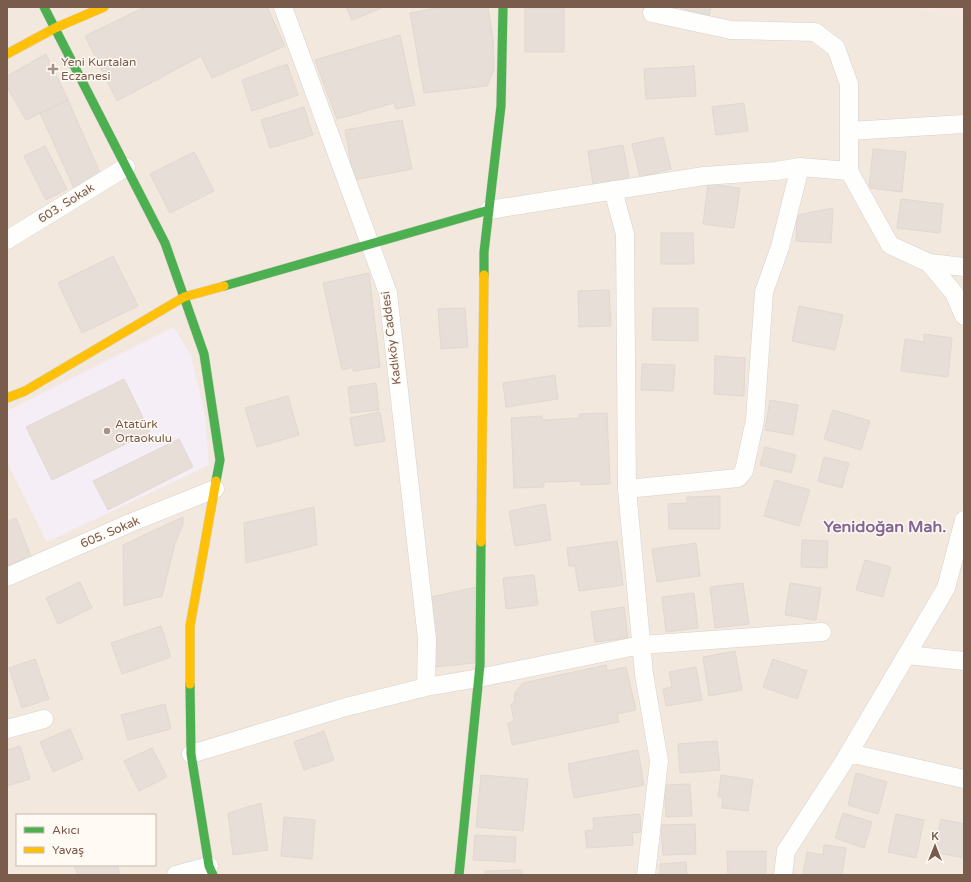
<svg xmlns="http://www.w3.org/2000/svg" width="971" height="882" viewBox="0 0 971 882" font-family="'Varela Round',sans-serif">
<rect width="100%" height="100%" fill="#f9f5f0"/>
<path fill="#f2e8de" fill-rule="evenodd" d="M 7,7 L 964,7 L 964,875 L 7,875 ZM 17,815 L 155,815 L 155,865 L 17,865 Z"/>
<path fill="#f6e8e1" d="M 909,7 L 964,7 L 964,20 Z"/>
<path fill="#f6eef6" d="M 174,327 L 191,356 L 205,414 L 209,465 L 47,542 L 7,462 L 7,411 Z"/>
<path fill="#e6ded7" stroke="#e2d8d2" d="M 145,7 L 267,7 L 285,46 L 212,78 L 201,56 L 117,101 L 85,36 Z
M 346,7 L 384,7 L 352,20 Z
M 442,7 L 488,7 L 493,38 L 494,70 L 487,86 L 424,93 L 410,13 Z
M 677,7 L 711,7 L 709,16 Z
M 525,8 L 564,8 L 564,52 L 525,52 Z
M 400,35 L 415,105 L 396,109 L 394,103 L 337,119 L 315,60 Z
M 46,54 L 68,100 L 26,120 L 7,87 L 7,76 Z
M 287,64 L 298,95 L 252,111 L 242,80 Z
M 694,66 L 696,96 L 646,99 L 644,69 Z
M 68,100 L 101,175 L 74,188 L 40,113 Z
M 744,103 L 748,131 L 716,135 L 712,107 Z
M 304,107 L 313,135 L 270,148 L 261,120 Z
M 402,120 L 412,169 L 354,180 L 345,130 Z
M 663,137 L 671,169 L 640,177 L 632,144 Z
M 623,145 L 629,178 L 593,185 L 588,151 Z
M 45,146 L 67,189 L 46,200 L 24,156 Z
M 873,149 L 906,152 L 902,192 L 869,188 Z
M 194,152 L 214,191 L 170,213 L 150,174 Z
M 708,184 L 740,188 L 734,228 L 703,224 Z
M 901,199 L 943,204 L 940,233 L 897,228 Z
M 833,208 L 831,243 L 796,241 L 797,215 Z
M 661,233 L 693,233 L 694,264 L 661,264 Z
M 113,256 L 138,306 L 82,333 L 58,283 Z
M 369,273 L 380,367 L 353,371 L 353,367 L 342,370 L 323,283 Z
M 609,290 L 611,326 L 579,327 L 578,291 Z
M 799,306 L 843,315 L 835,350 L 792,341 Z
M 465,308 L 468,347 L 441,349 L 438,309 Z
M 653,308 L 698,308 L 698,341 L 652,340 Z
M 924,334 L 952,338 L 948,377 L 901,371 L 905,339 L 924,342 Z
M 715,356 L 745,358 L 744,396 L 714,394 Z
M 642,364 L 675,365 L 673,391 L 641,390 Z
M 555,375 L 558,399 L 506,407 L 503,383 Z
M 124,379 L 150,432 L 52,480 L 26,427 Z
M 376,383 L 379,410 L 351,413 L 348,387 Z
M 288,396 L 299,435 L 257,447 L 245,408 Z
M 770,400 L 798,405 L 793,435 L 765,430 Z
M 833,410 L 870,421 L 861,450 L 824,439 Z
M 380,412 L 385,441 L 355,446 L 350,418 Z
M 607,413 L 610,484 L 581,485 L 581,481 L 544,482 L 544,487 L 514,488 L 511,418 L 542,416 L 543,420 L 579,418 L 579,414 Z
M 179,439 L 193,467 L 108,510 L 93,481 Z
M 765,447 L 796,455 L 791,473 L 760,465 Z
M 824,457 L 849,463 L 842,488 L 818,481 Z
M 775,480 L 810,490 L 799,526 L 764,516 Z
M 720,496 L 720,529 L 669,529 L 668,504 L 687,503 L 687,497 Z
M 545,504 L 551,540 L 515,546 L 509,511 Z
M 314,507 L 317,545 L 246,563 L 244,523 Z
M 183,517 L 183,525 L 175,543 L 162,596 L 124,606 L 123,545 Z
M 16,518 L 31,556 L 7,566 L 7,522 Z
M 802,540 L 828,541 L 827,568 L 801,567 Z
M 617,541 L 623,585 L 579,591 L 575,566 L 569,566 L 567,548 Z
M 696,543 L 700,576 L 657,582 L 652,549 Z
M 865,560 L 891,567 L 883,597 L 856,590 Z
M 534,575 L 538,605 L 506,609 L 503,578 Z
M 80,582 L 92,608 L 58,624 L 46,598 Z
M 743,583 L 749,624 L 715,628 L 710,587 Z
M 790,583 L 821,588 L 816,620 L 785,615 Z
M 477,587 L 474,663 L 435,667 L 431,597 Z
M 694,593 L 698,628 L 666,632 L 662,597 Z
M 624,607 L 628,638 L 595,642 L 591,612 Z
M 161,626 L 171,657 L 122,674 L 111,643 Z
M 735,651 L 742,690 L 709,696 L 703,657 Z
M 35,659 L 49,699 L 22,708 L 9,668 Z
M 773,659 L 807,671 L 797,699 L 763,687 Z
M 606,665 L 607,671 L 626,667 L 636,710 L 617,714 L 619,722 L 512,745 L 508,723 L 514,721 L 511,705 L 515,701 L 514,694 L 523,683 Z
M 696,667 L 702,700 L 666,706 L 663,689 L 672,687 L 669,672 Z
M 165,704 L 171,729 L 128,740 L 121,715 Z
M 70,729 L 83,759 L 53,772 L 40,742 Z
M 324,731 L 334,760 L 304,770 L 294,742 Z
M 717,741 L 720,770 L 680,773 L 678,744 Z
M 20,746 L 30,779 L 7,786 L 7,750 Z
M 152,748 L 167,777 L 139,791 L 124,761 Z
M 638,750 L 644,785 L 574,798 L 568,764 Z
M 856,773 L 887,782 L 878,814 L 848,805 Z
M 481,775 L 528,779 L 523,831 L 476,827 Z
M 721,775 L 753,780 L 748,811 L 722,808 L 723,797 L 718,797 Z
M 690,784 L 692,816 L 666,817 L 664,785 Z
M 261,803 L 268,850 L 233,855 L 228,813 Z
M 843,813 L 872,822 L 864,848 L 835,838 Z
M 640,814 L 641,832 L 632,833 L 633,845 L 587,848 L 585,831 L 594,830 L 593,818 Z
M 896,814 L 924,820 L 916,858 L 888,852 Z
M 284,817 L 315,820 L 312,859 L 281,856 Z
M 941,819 L 964,824 L 964,858 L 934,852 Z
M 695,824 L 696,854 L 663,855 L 661,825 Z
M 475,835 L 516,837 L 515,862 L 473,860 Z
M 824,845 L 846,848 L 842,875 L 803,875 L 807,852 L 823,855 Z
M 727,851 L 766,851 L 766,875 L 728,875 Z
M 686,862 L 687,875 L 660,875 L 660,864 Z
M 74,865 L 117,865 L 120,875 L 78,875 Z
M 522,870 L 522,875 L 485,875 L 485,871 Z"/>
<g fill="none" stroke-linecap="round" stroke-linejoin="round">
<defs>
<path id="street" d="M 283,7 L 388,293 L 427,639 L 426,687
M 652,13 L 731,30 L 815,32 L 836,48 L 849,84 L 849,171 L 890,245 L 929,263 L 954,293 L 964,316
M 849,131 L 964,124
M 613,190 L 625,234 L 627,489 L 644,674 L 659,761 L 646,875
M 489,210 L 704,176 L 776,171 L 800,167 L 849,171
M 7,240 L 126,167
M 929,263 L 964,267
M 627,489 L 738,478 L 744,471 L 755,420 L 764,292 L 780,247 L 800,167
M 7,577 L 130,523 L 215,489
M 907,655 L 964,661
M 7,729 L 44,719
M 849,753 L 964,779
M 191,754 L 346,707 L 426,687 L 479,678 L 641,645 L 822,632
M 176,875 L 209,866
M 783,875 L 786,851 L 843,763 L 946,588 L 964,520"/>
<path id="fast" d="M 44,7 L 165,243 L 204,354 L 220,460 L 216,481
M 484,275 L 484,252 L 501,106 L 503,7
M 224,286 L 489,210
M 190,684 L 191,754 L 209,866 L 213,875
M 459,875 L 480,665 L 481,542"/>
<path id="slow" d="M 7,54 L 55,28 L 104,7
M 7,398 L 25,391 L 184,297 L 224,286
M 481,542 L 484,275
M 190,684 L 190,626 L 216,481"/>
</defs>
<use href="#street" stroke="#d7d1cb" stroke-width="19"/>
<use href="#fast" stroke="#d9d2cb" stroke-width="10"/>
<use href="#slow" stroke="#d9d2cb" stroke-width="10"/>
<use href="#street" stroke="#fefefd" stroke-width="18"/>
<use href="#fast" stroke="#4caf50" stroke-width="9"/>
<use href="#slow" stroke="#ffc107" stroke-width="9"/>
</g>
<g fill="#a69286" stroke="#fffaf3" stroke-width="1.5">
<path d="M51 63h4v4h4v4h-4v4h-4v-4h-4v-4h4z"/>
<circle cx="107" cy="431" r="4"/>
</g>
<g text-anchor="middle" dominant-baseline="central" stroke-width="3" stroke-linejoin="round" paint-order="stroke">
<g font-size="12" fill="#7a5c4d" stroke="#fffaf3" text-anchor="start">
<text x="61" y="62">Yeni Kurtalan<tspan x="61" dy="14">Eczanesi</tspan></text>
<text x="115" y="424">Atatürk<tspan x="115" dy="14">Ortaokulu</tspan></text>
</g>
<g font-size="12" fill="#7a5c4d" stroke="#fffaf3">
<text transform="translate(66 203) rotate(-32)">603. Sokak</text>
<text transform="translate(391 338) rotate(-97)">Kadıköy Caddesi</text>
<text transform="translate(110 532) rotate(-23)">605. Sokak</text>
</g>
<g font-size="16" font-weight="bold" fill="#846695" stroke="#fffaf3">
<text x="885" y="527">Yenidoğan Mah.</text>
</g>
</g>
<rect width="971" height="882" fill="none" stroke="#7a5c4d" stroke-width="16"/>
<rect x="16" y="814" width="140" height="52" fill="#fffaf3" stroke="#cabbb1"/>
<rect x="24" y="827" width="20" height="6" fill="#4caf50" stroke="#cabbb1"/>
<text x="52" y="834" font-size="12" fill="#7a5c4d">Akıcı</text>
<rect x="24" y="847" width="20" height="6" fill="#ffc107" stroke="#cabbb1"/>
<text x="52" y="854" font-size="12" fill="#7a5c4d">Yavaş</text>
<g transform="translate(935 846)" stroke="#fffaf3" stroke-width="3" paint-order="stroke">
<path d="M0-3L7 15L0 10L-7 15Z" fill="#7a5c4d"/>
<text y="-6" font-size="11" font-weight="bold" text-anchor="middle" fill="#7a5c4d">K</text>
</g>
</svg>
